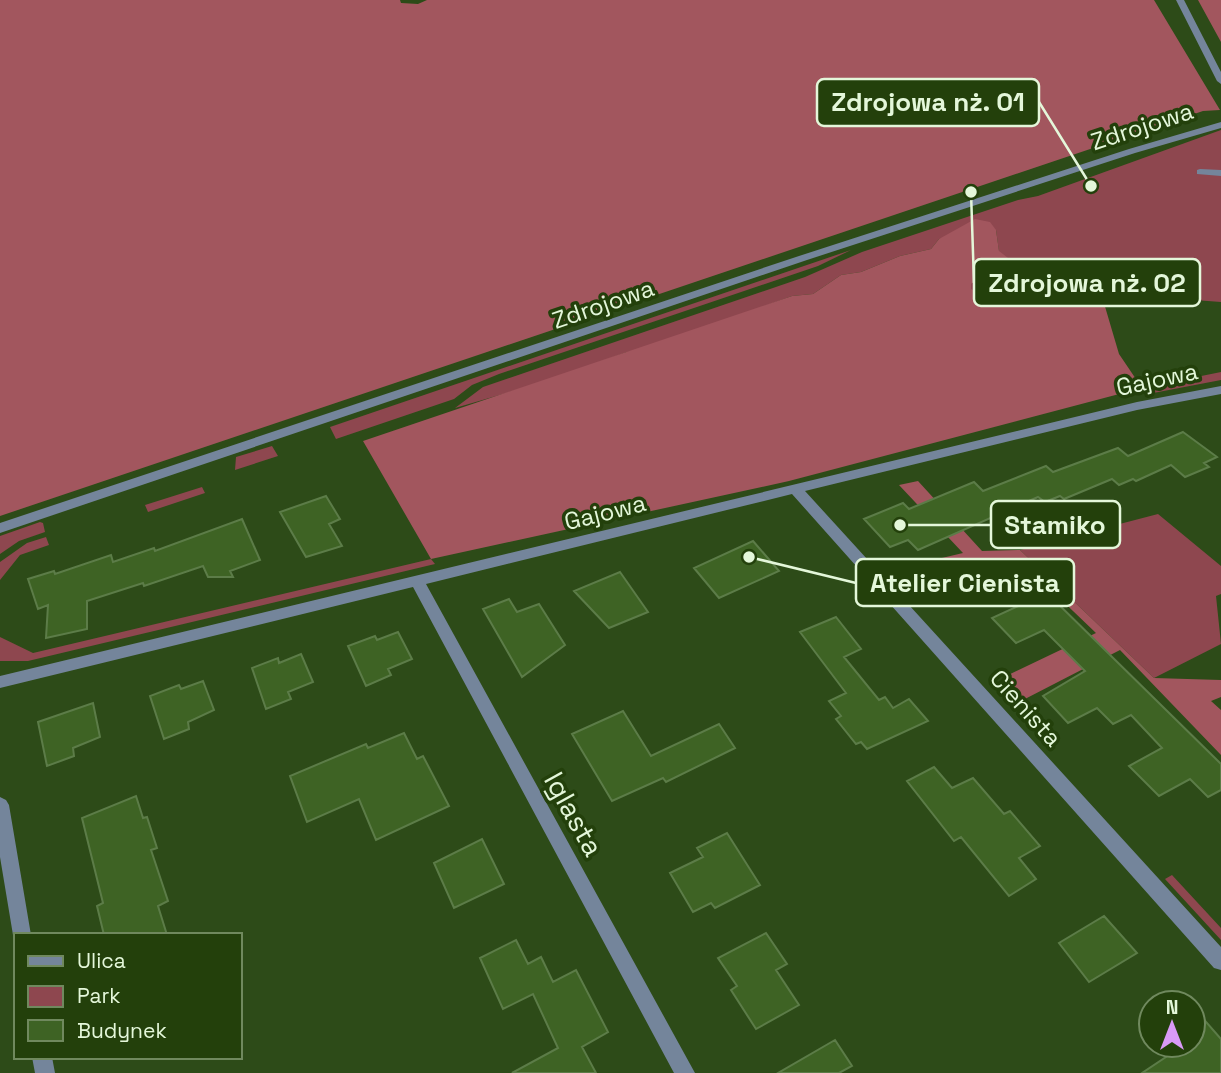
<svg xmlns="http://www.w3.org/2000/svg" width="1221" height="1073" viewBox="0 0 1221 1073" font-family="'Space Grotesk',sans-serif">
<rect width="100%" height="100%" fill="#2d4b18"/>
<path fill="#8e474f" d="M 1221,130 L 1221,302 L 1101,293 L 1064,282 L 1051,268 L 1028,264 L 1018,276 L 1001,279 C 1009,283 1019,290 1028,291 C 1044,294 1051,286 1067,299 L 1059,304 L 971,289 L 970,284 L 980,274 L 1001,266 L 996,230 L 939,239 L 931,249 L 900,256 L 861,272 L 841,275 L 813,294 L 792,296 L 642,351 L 627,352 L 548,381 L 455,408 L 483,387 L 805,277 L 862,252 L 1018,200 L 1038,196 Z
M 851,250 L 818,266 L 499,374 L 472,385 L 454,399 L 336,439 L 330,427 Z
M 1221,372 L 1221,380 L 1148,394 L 1142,388 Z
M 272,446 L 278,456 L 235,470 L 236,457 Z
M 202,487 L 205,493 L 148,512 L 145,505 Z
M 1158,514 L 1221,566 L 1221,594 L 1216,596 L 1221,644 L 1154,678 L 1020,550 Z
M 40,522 L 43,523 L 45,532 L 19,541 L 0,554 L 0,536 Z
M 46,537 L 49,545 L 20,555 L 0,580 L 0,562 L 27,543 Z
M 431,559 L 435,564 L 28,661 L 0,661 L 0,637 L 33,653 Z
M 1172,875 L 1221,928 L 1221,940 L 1165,879 Z"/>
<path fill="#a2565e" d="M 0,0 L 400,0 L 401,3 L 418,4 L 427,0 L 1154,0 L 1220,110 L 1203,111 L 0,516 Z
M 1198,0 L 1221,0 L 1221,42 Z
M 975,219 L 990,222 L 996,230 L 999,251 L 1008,258 C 999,270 982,272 971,284 L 971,289 L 1059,304 L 1066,299 C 1049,281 1020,297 999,285 L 1000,279 L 1018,276 L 1028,264 C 1052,263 1047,270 1063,280 C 1074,288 1088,290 1101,293 L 1119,354 L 1142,388 L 789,481 L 431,559 L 363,441 L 792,296 L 813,294 L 841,275 L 861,272 L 900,256 L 931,249 L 939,239 Z
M 918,481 L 982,551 L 1020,550 L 1154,678 L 1221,680 L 1221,697 L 1211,701 L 1221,710 L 1221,755 L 1120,650 L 1023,700 L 1004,677 L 1096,633 L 1027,567 L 939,602 L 908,566 L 963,553 L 899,485 Z"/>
<path fill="#3e6324" stroke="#5c7c48" stroke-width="2" d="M 1183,432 L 1217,457 L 1204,463 L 1209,467 L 1185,477 L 1171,465 L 1136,481 L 1133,479 L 1119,485 L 1112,479 L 1064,499 L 1060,496 L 1045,502 L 1038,497 L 918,550 L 908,540 L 890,547 L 864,519 L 903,503 L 909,509 L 974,482 L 983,491 L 1046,466 L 1053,472 L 1118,448 L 1128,456 Z
M 326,496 L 340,519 L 329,524 L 342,546 L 306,557 L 280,512 Z
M 242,519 L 260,560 L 230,571 L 233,577 L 208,577 L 203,566 L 144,586 L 143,583 L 87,601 L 87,629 L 46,638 L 48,605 L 38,609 L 28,579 L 54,571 L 55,574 L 111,555 L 113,562 L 154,548 L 155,551 Z
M 753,541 L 779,571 L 719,598 L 694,568 Z
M 620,572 L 648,612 L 609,628 L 574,591 Z
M 1047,593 L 1221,764 L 1221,790 L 1208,797 L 1190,779 L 1159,796 L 1129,766 L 1162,748 L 1131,715 L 1113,724 L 1097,708 L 1068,723 L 1043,696 L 1085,671 L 1044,630 L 1016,643 L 992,618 Z
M 509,599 L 517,612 L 539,604 L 565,645 L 522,677 L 483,609 Z
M 836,617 L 861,649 L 844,657 L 879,700 L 885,697 L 893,708 L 909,699 L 928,721 L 867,749 L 861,742 L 856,744 L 836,719 L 841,716 L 829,701 L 846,693 L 800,632 Z
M 398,632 L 412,659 L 388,669 L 391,675 L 366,686 L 348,646 L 375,636 L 377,640 Z
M 301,654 L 313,682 L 288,692 L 291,699 L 266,709 L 252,668 L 278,658 L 279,663 Z
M 203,681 L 214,710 L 188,722 L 189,729 L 164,739 L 150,696 L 179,685 L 181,689 Z
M 93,703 L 100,737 L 73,748 L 74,756 L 47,766 L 38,722 Z
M 623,711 L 651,756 L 719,724 L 735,748 L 666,782 L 663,778 L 612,801 L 572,734 Z
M 404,733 L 417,759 L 423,756 L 449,806 L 376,840 L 359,799 L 307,822 L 290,776 L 366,744 L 368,748 Z
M 934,767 L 952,788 L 973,778 L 1004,814 L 1010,811 L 1040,846 L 1019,858 L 1036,879 L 1009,896 L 961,837 L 954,841 L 907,781 Z
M 136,796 L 143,818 L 147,817 L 157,848 L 151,850 L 168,901 L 158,906 L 167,935 L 104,935 L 97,906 L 103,903 L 82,818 Z
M 727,833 L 760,885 L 715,908 L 711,903 L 693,912 L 670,873 L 703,857 L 697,848 Z
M 482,839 L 504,884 L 454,908 L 434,863 Z
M 1104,916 L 1137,953 L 1089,982 L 1059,943 Z
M 766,933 L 787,964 L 776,970 L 799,1005 L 756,1029 L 731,990 L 737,986 L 718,958 Z
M 516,940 L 528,964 L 541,957 L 553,982 L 576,970 L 608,1032 L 582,1047 L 596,1073 L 512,1073 L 558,1048 L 533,994 L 503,1009 L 480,958 Z
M 1193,1007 L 1221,1039 L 1221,1073 L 1142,1073 L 1184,1045 L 1193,1045 Z
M 835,1040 L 852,1066 L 839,1073 L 778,1073 Z"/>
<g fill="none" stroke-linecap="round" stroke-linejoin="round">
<path fill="#74859b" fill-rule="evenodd" d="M 1200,169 L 1221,170 L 1221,176 L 1197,174 L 1197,170 Z"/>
<path fill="#74859b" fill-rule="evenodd" d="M 1176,0 L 1184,0 L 1221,72 L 1221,84 L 1217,81 Z
M 1221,122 L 1221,128 L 1135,153 L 807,260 L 0,533 L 0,523 L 799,256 L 1129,149 Z
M 1221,386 L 1221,394 L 1137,410 L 805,491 L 1221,947 L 1221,970 L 1214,968 L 792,494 L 426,584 L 695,1073 L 674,1073 L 413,587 L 0,688 L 0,676 L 1137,402 Z
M 0,797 L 6,800 L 9,805 L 31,935 L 16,935 L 16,942 L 13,935 L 0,857 Z
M 32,1057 L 52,1057 L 55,1073 L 35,1073 Z"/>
</g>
<g text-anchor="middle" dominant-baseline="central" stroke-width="7" stroke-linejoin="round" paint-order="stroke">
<g font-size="24" fill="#e4f7da" stroke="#23400b">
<text transform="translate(1142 126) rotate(-18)">Zdrojowa</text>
<text transform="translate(603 304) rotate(-19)">Zdrojowa</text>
<text transform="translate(1157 379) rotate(-12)">Gajowa</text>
<text transform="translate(605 512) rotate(-14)">Gajowa</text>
<text transform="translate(1026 708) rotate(48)">Cienista</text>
</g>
<g font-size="28" fill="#e4f7da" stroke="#23400b">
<text transform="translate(574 814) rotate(61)">Iglasta</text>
</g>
</g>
<path fill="none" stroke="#e4f7da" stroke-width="2.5" d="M1091 186L1039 102M971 192L974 283M900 525L991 525M749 557L856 583"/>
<g fill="#e4f7da" stroke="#23400b" stroke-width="2.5">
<circle cx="1091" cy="186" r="7"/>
<circle cx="971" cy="192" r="7"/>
<circle cx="900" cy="525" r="7"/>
<circle cx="749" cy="557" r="7"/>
</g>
<g fill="#23400b" stroke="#e4f7da" stroke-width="2.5">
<rect x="817" y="79" width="222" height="47" rx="7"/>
<rect x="974" y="259" width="226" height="47" rx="7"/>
<rect x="991" y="501" width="129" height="47" rx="7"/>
<rect x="856" y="559" width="218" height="47" rx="7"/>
</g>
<g font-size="26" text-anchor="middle" font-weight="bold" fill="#e4f7da">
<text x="928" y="111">Zdrojowa nż. 01</text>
<text x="1087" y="292">Zdrojowa nż. 02</text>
<text x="1055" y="534">Stamiko</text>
<text x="965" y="592">Atelier Cienista</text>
</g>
<rect x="14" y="933" width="228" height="126" fill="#23400b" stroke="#70895e" stroke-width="2"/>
<rect x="28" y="956" width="35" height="10" fill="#74859b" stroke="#70895e" stroke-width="2"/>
<text x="77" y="968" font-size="21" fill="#e4f7da">Ulica</text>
<rect x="28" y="986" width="35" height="21" fill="#8e474f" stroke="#70895e" stroke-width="2"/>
<text x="77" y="1003" font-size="21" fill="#e4f7da">Park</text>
<rect x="28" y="1020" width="35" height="21" fill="#3e6324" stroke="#70895e" stroke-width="2"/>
<text x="77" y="1038" font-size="21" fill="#e4f7da">Budynek</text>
<g transform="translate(1172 1024)"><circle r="33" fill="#23400b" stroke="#70895e" stroke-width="2"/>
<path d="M0-5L12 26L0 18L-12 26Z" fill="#d99af7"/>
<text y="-10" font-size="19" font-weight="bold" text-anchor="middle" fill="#e4f7da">N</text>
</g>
</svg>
